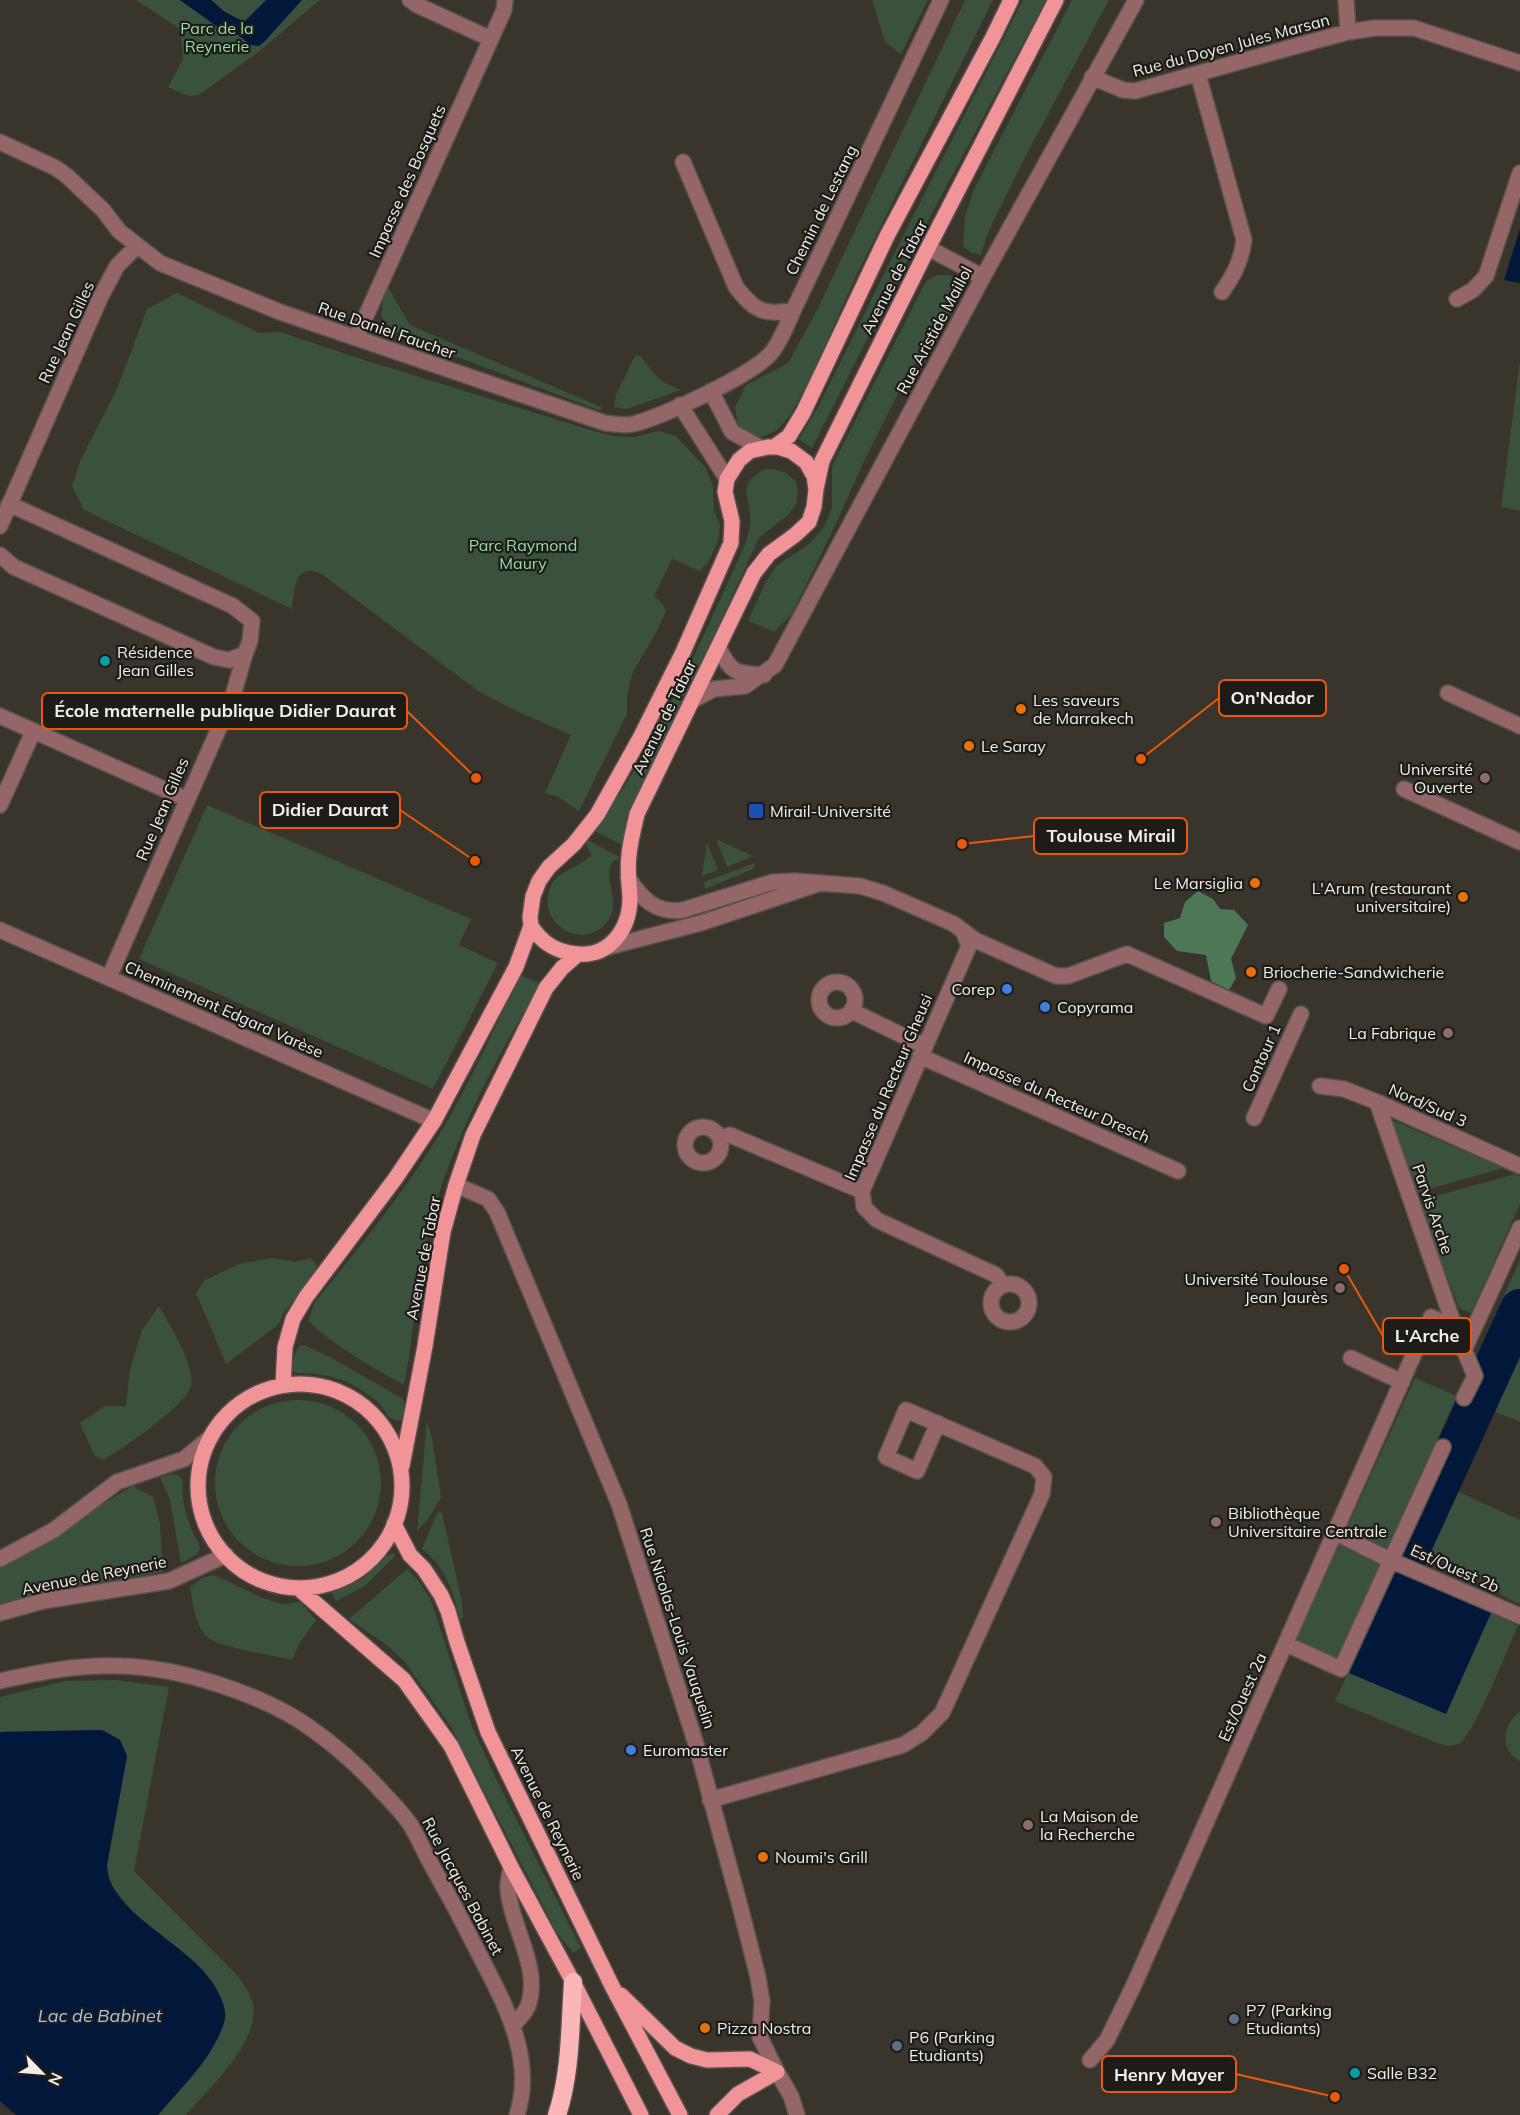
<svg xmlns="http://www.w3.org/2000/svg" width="1520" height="2115" viewBox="0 0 1520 2115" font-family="Mulish,sans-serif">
<rect width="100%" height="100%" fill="#39342c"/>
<path fill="#39513d" d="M 136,0 L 320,0 L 257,53 L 199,95 L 188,96 L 168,87 L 183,59 L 180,29 Z
M 872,0 L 928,0 L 901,54 L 885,42 Z
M 965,0 L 993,0 L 857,274 L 808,383 L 791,414 L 776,431 L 759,438 L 738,426 L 735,407 L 746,385 L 788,363 L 816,312 Z
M 1023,0 L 1046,0 L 914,247 L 812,448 L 799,439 L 817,409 L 900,242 Z
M 1072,0 L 1109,0 L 1021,165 L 987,235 L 981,255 L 970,252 L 963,246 L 965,216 L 974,189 Z
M 937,275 L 951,275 L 960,286 L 955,307 L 932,335 L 899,391 L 863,463 L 836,524 L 792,614 L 774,632 L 748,621 L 765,583 L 776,566 L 809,544 L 824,527 L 832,507 L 832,466 L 926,281 Z
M 388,287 L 410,325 L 601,407 L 601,411 L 407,338 L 394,331 L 381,317 L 383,300 Z
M 177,293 L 259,333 L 280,332 L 361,359 L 594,431 L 613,436 L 634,437 L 659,431 L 676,436 L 706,468 L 713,486 L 714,511 L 720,524 L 718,541 L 709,561 L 700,571 L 672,559 L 654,596 L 662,603 L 666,611 L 657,631 L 632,674 L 627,697 L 627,714 L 579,811 L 558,797 L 545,793 L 571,735 L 512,709 L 478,691 L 323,575 C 294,560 295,589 292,609 L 84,510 L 72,486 L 81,459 L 117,389 L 147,309 Z
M 635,355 L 641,356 C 654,375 660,382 681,390 L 627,409 L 614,407 L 616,395 Z
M 1520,361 L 1520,511 L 1501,507 Z
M 764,469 L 774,469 L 786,473 L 796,481 L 798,492 L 796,504 L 789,514 L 759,538 L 708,648 L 633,804 L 622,845 L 595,831 C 656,745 699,646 742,551 C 747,540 751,528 750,516 C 749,492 737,486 764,469 Z
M 207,805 L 471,919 L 459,945 L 498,963 L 433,1089 L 139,959 Z
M 716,839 L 753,856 L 727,867 Z
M 588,840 L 619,857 L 618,859 L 613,861 C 601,880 624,902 606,923 C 580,954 531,919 553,882 C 561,870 581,867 591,855 L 586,843 Z
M 707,842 L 718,870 L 702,876 Z
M 755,863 L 753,869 L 705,889 L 704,882 Z
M 521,975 L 541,984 C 493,1062 449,1147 427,1236 C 416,1285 414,1336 404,1385 C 370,1366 337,1348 308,1321 L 315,1302 C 362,1244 412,1183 449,1118 C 475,1071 497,1022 521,975 Z
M 1387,1118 L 1503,1168 L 1415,1193 Z
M 1515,1174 L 1520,1176 L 1520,1204 L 1471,1313 L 1459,1308 L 1418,1201 Z
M 272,1258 L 295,1262 L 310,1258 L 317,1265 L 316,1275 L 284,1312 L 278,1325 L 226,1364 L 196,1293 L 205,1280 L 239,1264 Z
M 1520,1260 L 1520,1422 L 1471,1402 L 1484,1374 L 1477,1355 Z
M 159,1306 C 169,1324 196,1367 191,1386 C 186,1406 123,1448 104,1460 L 94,1455 L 80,1423 L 105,1406 L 126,1406 L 130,1369 L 142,1330 Z
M 304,1345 L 330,1357 L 403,1399 L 406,1409 L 403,1419 C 390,1426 386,1411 379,1403 C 376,1400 372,1397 368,1395 C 347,1378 323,1373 297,1373 L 293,1371 L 292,1361 L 299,1346 Z
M 1415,1378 L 1457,1396 L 1387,1551 L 1345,1532 Z
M215 1483a83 83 0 1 1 166 0a83 83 0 1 1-166 0Z
M 427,1421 L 432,1438 L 441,1497 L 429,1518 L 417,1531 Z
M 173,1474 L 178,1475 L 183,1480 C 181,1504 188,1525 200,1546 L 198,1554 L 181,1563 L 170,1500 L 160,1477 Z
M 134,1485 L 137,1489 L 153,1497 L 160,1523 L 163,1572 L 50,1591 L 0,1604 L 0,1563 L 67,1526 Z
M 1452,1489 L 1520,1520 L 1520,1604 L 1499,1594 L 1501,1588 L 1423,1553 Z
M 438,1511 L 442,1513 L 462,1602 L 463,1616 L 461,1621 C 453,1593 446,1567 422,1549 Z
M 1339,1544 L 1382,1564 L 1338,1658 L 1295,1639 Z
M 393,1553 L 395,1556 L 365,1586 L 336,1601 L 331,1593 L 362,1579 L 386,1556 Z
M 407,1569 L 417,1579 L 431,1600 L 471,1724 L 497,1781 L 581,1948 L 573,1953 L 557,1933 L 451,1727 L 404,1661 L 389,1647 L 349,1619 Z
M 1396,1570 L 1518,1625 C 1509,1646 1474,1734 1460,1743 C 1452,1748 1445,1745 1437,1743 L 1335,1701 Z
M 214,1575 L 263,1598 L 282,1604 L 301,1602 L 316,1620 L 301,1641 L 292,1660 C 276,1656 220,1647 210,1639 C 195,1628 193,1603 190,1587 L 202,1578 Z
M 116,1680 L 169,1687 L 134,1871 L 238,1976 C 243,1983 249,1991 252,2000 C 264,2039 209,2088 186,2115 L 158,2115 L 210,2053 L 196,1963 L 133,1912 L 108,1881 L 107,1865 L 127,1756 L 120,1740 L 102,1730 L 0,1732 L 0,1697 L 65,1681 Z
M 1520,1712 L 1520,1761 C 1499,1750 1502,1724 1520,1712 Z"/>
<path fill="#4d7856" d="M 1198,891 L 1213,899 L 1220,909 L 1234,910 L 1248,925 L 1231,959 L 1236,978 L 1229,990 L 1211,981 L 1206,955 L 1177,951 L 1164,937 L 1164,923 L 1180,918 L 1185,902 Z"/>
<path fill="#02183a" d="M 180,0 L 211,0 L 225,12 L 244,22 L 266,0 L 302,0 L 265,41 L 259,46 L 251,45 L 230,29 L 219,28 Z
M 1520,229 L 1520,283 L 1504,280 Z
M 1396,1570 L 1491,1613 L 1446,1714 L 1349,1673 Z
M 102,1730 L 120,1740 L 127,1756 L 107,1865 C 108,1917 200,1946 220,1996 C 224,2005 227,2013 224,2023 C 212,2059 182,2087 158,2115 L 16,2115 L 0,2101 L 0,1732 Z"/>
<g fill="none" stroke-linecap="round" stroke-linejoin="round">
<path stroke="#02183a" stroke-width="40" d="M 1403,1565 L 1520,1309"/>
<defs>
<path id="minor" d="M 410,0 L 417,5 L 491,39
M 1346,0 L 1348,32
M 1198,74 L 1244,240 C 1241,261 1234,275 1222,292
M 1092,77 L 1123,90 L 1135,91 L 1307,43 L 1348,32 L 1375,28 L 1414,28 L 1520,63
M 0,142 L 56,168 L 67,176 L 103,210 L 119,231 L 160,263 L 280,312 L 605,423 C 614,424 623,426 633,424 C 660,418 755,374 772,352 C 781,340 787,325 793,311 L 941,0
M 683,162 L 736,287 C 755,311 762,315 793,311
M 928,248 L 983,277
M 1457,299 L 1473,290 L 1486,276 L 1520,173
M 356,338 L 491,39 L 504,10 L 505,0
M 711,391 L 732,432 L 761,448
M 680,405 L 727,479
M 0,526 L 101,296 L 117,266 L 137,246
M 0,555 L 14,567 L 214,657 L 229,660 L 245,654 L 250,641 L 252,621 L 233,606 L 9,504
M 719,649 C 732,674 736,673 764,675
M 1448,693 L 1520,726
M 693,700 L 714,689 L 745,686 L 775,665 L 983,277 L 1136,0
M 0,716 L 186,799
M 1404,789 L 1520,842
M 0,805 L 33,732
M 628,878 C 642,899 656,914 683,910 L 773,882 L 795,881 L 860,886 L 883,893 L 954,924 L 975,940 L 1056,976 L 1068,976 L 1127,954 L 1266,1016 L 1279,989
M 0,930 L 434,1121
M 964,933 L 969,946 L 862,1191 L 864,1207 L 877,1220 L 996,1275 L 1003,1285
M 608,947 L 701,923 L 815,885
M 109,977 L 232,699 L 245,654
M819 1000a18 18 0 1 1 36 0a18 18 0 1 1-36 0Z
M 852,1011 L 924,1046
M 920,1056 L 1178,1171
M 1320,1086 L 1344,1089 L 1377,1102 L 1520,1166
M 1377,1102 L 1455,1328 L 1475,1376 L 1464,1398
M 1254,1118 L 1301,1014
M685 1145a18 18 0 1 1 36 0a18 18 0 1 1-36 0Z
M 721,1138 L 730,1135 L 862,1191
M 456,1185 L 488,1199 L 497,1212 L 619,1504 L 696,1744 L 740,1906 L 758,1977 L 762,2001 L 760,2037 L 777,2072 L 791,2096 L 797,2115
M991 1303a19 19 0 1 1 38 0a19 19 0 1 1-38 0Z
M 1431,1317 L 1455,1328
M 1464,1350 L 1520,1228
M 1351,1358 L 1402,1382
M 1336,1533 L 1390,1560 L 1520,1616
M 0,1559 L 54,1530 L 117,1482 L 184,1459 L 211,1437
M 0,1613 L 43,1601 L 169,1581 L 226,1555
M 1286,1644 L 1341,1669 L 1443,1447
M 0,1681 C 40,1672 80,1664 121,1666 C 178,1667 262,1694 309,1727 C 336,1746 361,1768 383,1793 C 392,1802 402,1813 410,1824 C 418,1837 424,1851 431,1864 C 447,1892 462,1920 476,1948 C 502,1999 536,2056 517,2115
M 710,1800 L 903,1745 L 922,1733 L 942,1713 L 1042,1494 L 1044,1477 L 1035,1466 L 906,1410 L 886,1457 L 917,1471 L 938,1423
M 511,1867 C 510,1874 507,1882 508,1890 C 511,1926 540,1966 529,2003 C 527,2011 519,2019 513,2025
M 1090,2060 L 1107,2040 L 1133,1987 L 1418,1345"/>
<path id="major" d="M 774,447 L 789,436 L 803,413 L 887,236 L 993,37 L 1011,0
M 531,926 C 542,943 556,952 577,954 C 610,957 630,929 630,897 C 629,883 627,869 629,855 C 630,842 634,828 637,814 L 754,573 L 769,554 L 795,535 L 809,522 L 814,507 L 816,489 L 822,461 L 928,248 L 1056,0
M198 1486a102 102 0 1 1 204 0a102 102 0 1 1-204 0Z
M 283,1385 L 285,1347 L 293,1319 L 306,1297 L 395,1179 L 434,1121 L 516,967 L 531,926 L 530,917 L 533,896 L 539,881 L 549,867 L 574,844 L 597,815 L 640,738 L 683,652 L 731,543 L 732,521 L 725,492 L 727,479 L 739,460 L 750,451 L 768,447 L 778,447 L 791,451 L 806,462 L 814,476 L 816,489
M 402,1466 L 425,1346 L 443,1232 L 456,1185 L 473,1135 L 546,988 L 562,968 L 578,954
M 394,1524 L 410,1555 L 424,1569 L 441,1595 L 448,1611 L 457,1642 L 488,1732 L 612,1986 L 680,2115
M 298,1588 L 404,1680 L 451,1746 L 511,1867 L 573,1982 L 641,2115
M 621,1995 L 675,2048 L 691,2056 L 707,2060 L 750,2059 L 777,2072
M 717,2115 L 738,2094 L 777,2072"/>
<path id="highway" d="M 557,2115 C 571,2073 570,2026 573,1982"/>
</defs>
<use href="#minor" stroke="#56524a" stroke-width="18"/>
<use href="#major" stroke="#56524a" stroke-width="18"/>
<use href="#highway" stroke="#56524a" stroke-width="21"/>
<use href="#minor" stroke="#946667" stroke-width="15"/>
<use href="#major" stroke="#f19498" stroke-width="15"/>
<use href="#highway" stroke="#fbb7b8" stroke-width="18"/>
</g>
<g fill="#0f9aa8" stroke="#1e1c18" stroke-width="2">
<circle cx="105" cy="661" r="6"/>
<circle cx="1355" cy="2073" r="6"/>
</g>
<g fill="#e8710a" stroke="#1e1c18" stroke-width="2">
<circle cx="1021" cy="709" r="6"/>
<circle cx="969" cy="746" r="6"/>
<circle cx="1255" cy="883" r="6"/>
<circle cx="1463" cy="897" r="6"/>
<circle cx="1251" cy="972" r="6"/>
<circle cx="763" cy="1857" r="6"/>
<circle cx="705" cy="2028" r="6"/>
</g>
<g fill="#8d6e63" stroke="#1e1c18" stroke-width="2">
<circle cx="1485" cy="778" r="6"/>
<circle cx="1448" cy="1033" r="6"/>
<circle cx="1340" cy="1288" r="6"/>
<circle cx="1216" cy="1522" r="6"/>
<circle cx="1028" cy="1825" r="6"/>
</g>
<rect fill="#1a4fb4" stroke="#1e1c18" stroke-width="2" x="748" y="803" width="16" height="16" rx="3"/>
<g fill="#3f7fe0" stroke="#1e1c18" stroke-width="2">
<circle cx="1007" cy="989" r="6"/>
<circle cx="1045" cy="1007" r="6"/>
<circle cx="631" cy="1750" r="6"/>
</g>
<g fill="#5c6f8a" stroke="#1e1c18" stroke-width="2">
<circle cx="1234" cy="2019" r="6"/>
<circle cx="897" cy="2046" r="6"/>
</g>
<g text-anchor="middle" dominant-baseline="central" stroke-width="4.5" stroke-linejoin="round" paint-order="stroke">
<g font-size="16" fill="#98dca5" stroke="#1e1c18">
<text x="217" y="28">Parc de la<tspan x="217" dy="18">Reynerie</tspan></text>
<text x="523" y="545">Parc Raymond<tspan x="523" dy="18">Maury</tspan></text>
</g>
<g font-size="16" fill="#f1eee9" stroke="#1e1c18">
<text transform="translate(1231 45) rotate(-15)">Rue du Doyen Jules Marsan</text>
<text transform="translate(407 181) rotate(-66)">Impasse des Bosquets</text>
<text transform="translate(821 210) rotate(-64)">Chemin de Lestang</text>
<text transform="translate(894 277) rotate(-63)">Avenue de Tabar</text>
<text transform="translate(387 330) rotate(19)">Rue Daniel Faucher</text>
<text transform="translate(934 330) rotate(-62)">Rue Aristide Maillol</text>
<text transform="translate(66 332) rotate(-65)">Rue Jean Gilles</text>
<text transform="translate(664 717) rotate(-64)">Avenue de Tabar</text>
<text transform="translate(162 809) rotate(-67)">Rue Jean Gilles</text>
<text transform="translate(224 1009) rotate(24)">Cheminement Edgard Varèse</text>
<text transform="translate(1261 1058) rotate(-66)">Contour 1</text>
<text transform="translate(888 1087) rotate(-67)">Impasse du Recteur Gheusi</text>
<text transform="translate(1057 1097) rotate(24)">Impasse du Recteur Dresch</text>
<text transform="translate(1428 1105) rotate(24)">Nord/Sud 3</text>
<text transform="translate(1433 1209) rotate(71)">Parvis Arche</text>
<text transform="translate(423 1258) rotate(-79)">Avenue de Tabar</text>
<text transform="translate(1455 1568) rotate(24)">Est/Ouest 2b</text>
<text transform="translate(94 1575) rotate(-11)">Avenue de Reynerie</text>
<text transform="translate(678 1628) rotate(72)">Rue Nicolas-Louis Vauquelin</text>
<text transform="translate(1242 1697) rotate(-66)">Est/Ouest 2a</text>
<text transform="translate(548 1813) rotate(64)">Avenue de Reynerie</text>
<text transform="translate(463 1886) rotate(62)">Rue Jacques Babinet</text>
</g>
<g font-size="16" fill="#f1eee9" stroke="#1e1c18" text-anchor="start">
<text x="117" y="652">Résidence<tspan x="117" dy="18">Jean Gilles</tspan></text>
<text x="1033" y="700">Les saveurs<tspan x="1033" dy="18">de Marrakech</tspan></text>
<text x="981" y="746">Le Saray</text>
<text x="1473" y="769" text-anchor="end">Université<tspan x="1473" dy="18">Ouverte</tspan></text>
<text x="770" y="811">Mirail-Université</text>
<text x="1243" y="883" text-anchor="end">Le Marsiglia</text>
<text x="1451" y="888" text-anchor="end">L'Arum (restaurant<tspan x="1451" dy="18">universitaire)</tspan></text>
<text x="1263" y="972">Briocherie-Sandwicherie</text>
<text x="995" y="989" text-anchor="end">Corep</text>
<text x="1057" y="1007">Copyrama</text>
<text x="1436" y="1033" text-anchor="end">La Fabrique</text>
<text x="1328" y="1279" text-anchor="end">Université Toulouse<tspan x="1328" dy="18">Jean Jaurès</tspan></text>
<text x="1228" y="1513">Bibliothèque<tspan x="1228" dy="18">Universitaire Centrale</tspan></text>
<text x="643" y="1750">Euromaster</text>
<text x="1040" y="1816">La Maison de<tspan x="1040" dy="18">la Recherche</tspan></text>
<text x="775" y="1857">Noumi's Grill</text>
<text x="1246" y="2010">P7 (Parking<tspan x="1246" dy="18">Etudiants)</tspan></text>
<text x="717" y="2028">Pizza Nostra</text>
<text x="909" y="2037">P6 (Parking<tspan x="909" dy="18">Etudiants)</tspan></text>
<text x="1367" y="2073">Salle B32</text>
</g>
<g font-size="18" font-style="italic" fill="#9fc2f5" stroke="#1e1c18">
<text x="100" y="2015">Lac de Babinet</text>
</g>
</g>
<path fill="none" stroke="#e8590c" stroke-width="2" d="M1141 759L1219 698M476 778L407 711M475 861L400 810M962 844L1034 836M1344 1269L1383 1336M1335 2097L1236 2074"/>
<g fill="#e8590c" stroke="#1e1c18" stroke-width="2">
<circle cx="1141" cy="759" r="6"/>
<circle cx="476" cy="778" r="6"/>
<circle cx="475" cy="861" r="6"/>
<circle cx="962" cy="844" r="6"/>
<circle cx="1344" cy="1269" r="6"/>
<circle cx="1335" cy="2097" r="6"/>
</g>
<g fill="#1e1c18" stroke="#e8590c" stroke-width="2">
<rect x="1219" y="680" width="107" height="36" rx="6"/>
<rect x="42" y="693" width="365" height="36" rx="6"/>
<rect x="260" y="792" width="140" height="36" rx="6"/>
<rect x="1034" y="818" width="153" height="36" rx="6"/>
<rect x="1383" y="1318" width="88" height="36" rx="6"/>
<rect x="1102" y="2056" width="134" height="36" rx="6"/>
</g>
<g font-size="18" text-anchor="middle" font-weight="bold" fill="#f1eee9">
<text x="1272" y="704">On'Nador</text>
<text x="225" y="717">École maternelle publique Didier Daurat</text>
<text x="330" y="816">Didier Daurat</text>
<text x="1111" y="842">Toulouse Mirail</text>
<text x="1427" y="1342">L'Arche</text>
<text x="1169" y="2081">Henry Mayer</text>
</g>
<g transform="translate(42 2073) rotate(115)" stroke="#1e1c18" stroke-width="4.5" paint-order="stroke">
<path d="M0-4.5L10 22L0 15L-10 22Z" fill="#f1eee9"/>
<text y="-9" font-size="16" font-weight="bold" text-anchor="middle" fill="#f1eee9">N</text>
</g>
</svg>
